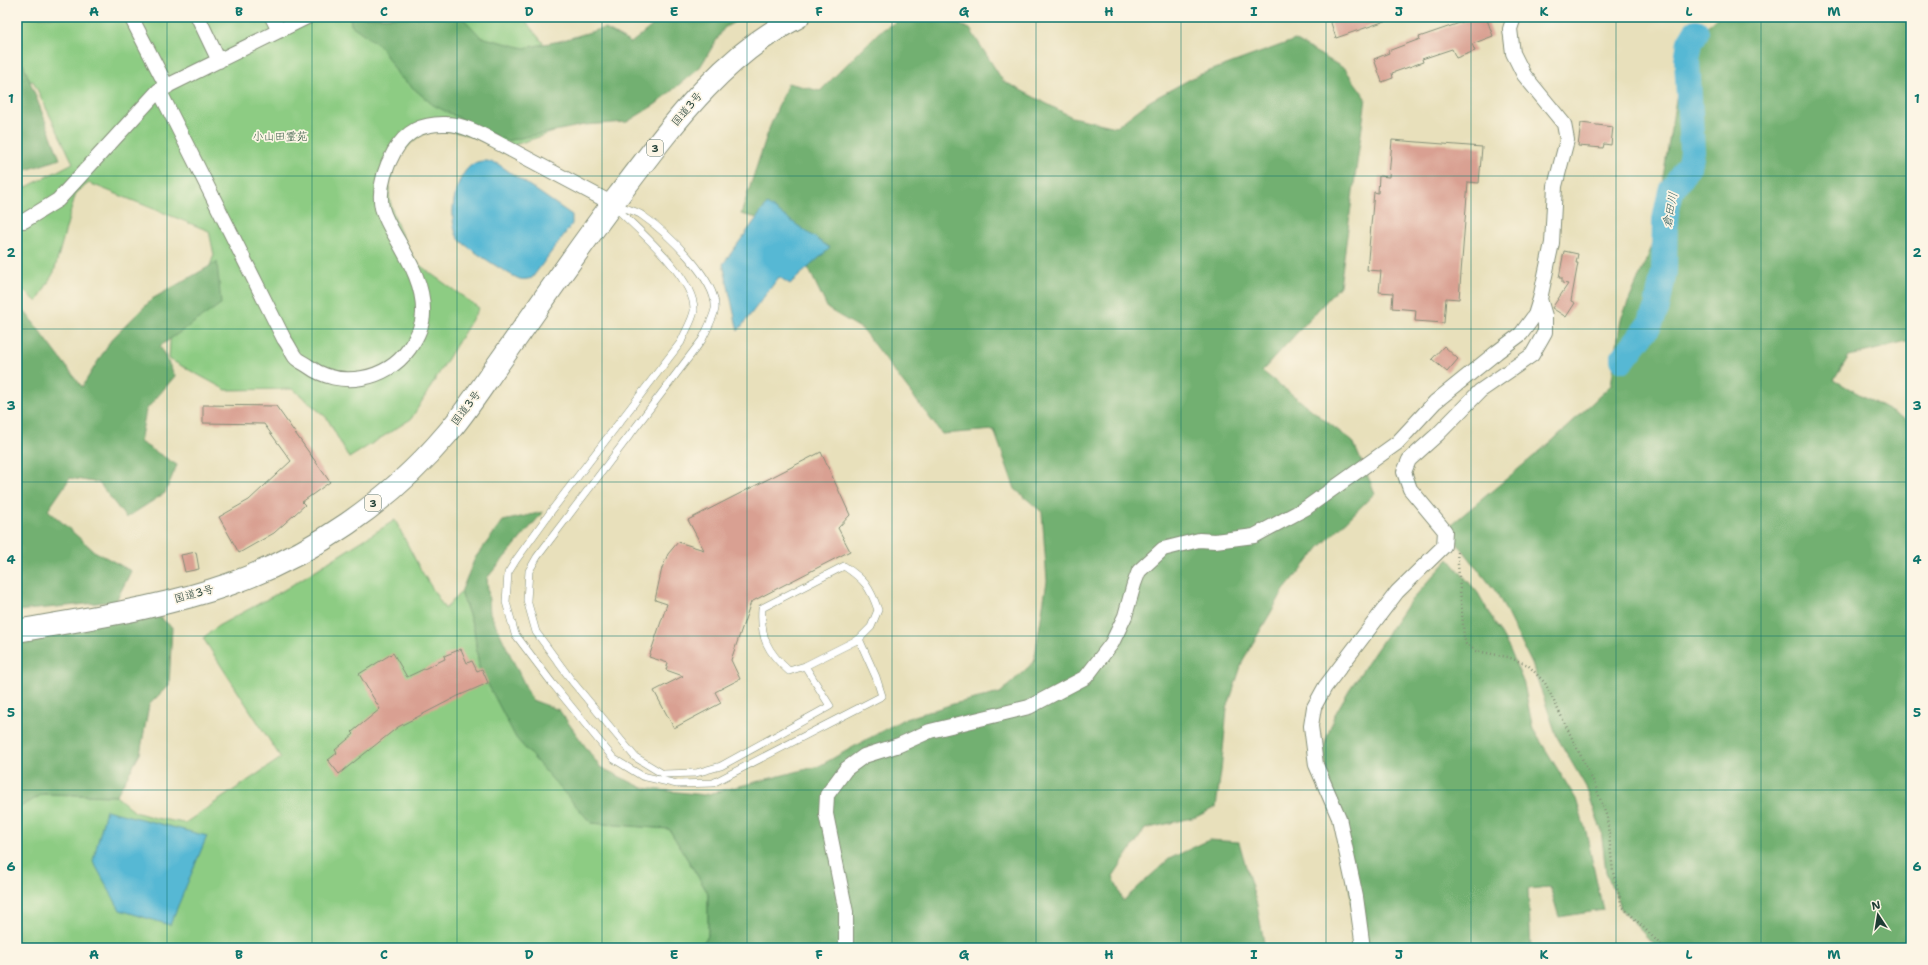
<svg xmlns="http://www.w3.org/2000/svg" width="1928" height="965" viewBox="0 0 1928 965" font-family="'Shantell Sans','Klee One',sans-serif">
<rect width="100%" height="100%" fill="#fcf5e5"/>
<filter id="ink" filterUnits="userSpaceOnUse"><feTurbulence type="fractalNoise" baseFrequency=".025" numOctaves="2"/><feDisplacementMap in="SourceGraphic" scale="8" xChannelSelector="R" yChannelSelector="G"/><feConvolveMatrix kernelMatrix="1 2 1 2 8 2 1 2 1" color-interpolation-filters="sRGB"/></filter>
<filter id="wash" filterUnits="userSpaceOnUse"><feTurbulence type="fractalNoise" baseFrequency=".012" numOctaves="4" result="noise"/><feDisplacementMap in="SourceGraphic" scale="16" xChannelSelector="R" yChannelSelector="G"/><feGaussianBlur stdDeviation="0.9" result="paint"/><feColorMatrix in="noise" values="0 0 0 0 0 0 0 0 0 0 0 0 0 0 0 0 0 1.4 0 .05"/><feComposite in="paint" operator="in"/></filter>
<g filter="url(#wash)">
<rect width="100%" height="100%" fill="#e8e0bb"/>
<path fill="#8dcc83" stroke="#56845c" d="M 17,17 L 522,17 L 545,45 L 554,132 L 502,149 C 481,139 456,128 432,131 C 409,135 389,169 389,191 C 388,206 406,250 416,261 C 419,266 426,269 430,273 C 446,285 463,296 479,308 L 411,419 L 349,458 L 327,418 L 293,389 L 226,390 L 169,359 L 171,325 L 191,314 L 214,255 L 209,231 L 89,183 L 76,192 L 54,272 L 37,302 L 17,284 L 17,192 L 73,163 L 33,81 L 17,85 Z
M 395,520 L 419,567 L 445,609 L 461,592 L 474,629 L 479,667 L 591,823 L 669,829 L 708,893 L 708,936 L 699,948 L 17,948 L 17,809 L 42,794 L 116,796 L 135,812 L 155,818 L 185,823 L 281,758 L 203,638 L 218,626 L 284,590 Z"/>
<path fill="#72b071" stroke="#487652" d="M 350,17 L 462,17 L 481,37 L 524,48 L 560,41 L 604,28 L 631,43 L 663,17 L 743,17 L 724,28 L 700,67 L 656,104 L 627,122 L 584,125 L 506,141 L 433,105 L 399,76 L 380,46 L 351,25 Z
M 904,17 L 941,17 L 970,29 L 1003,81 L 1072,117 L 1116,127 L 1150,101 L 1196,76 L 1295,40 L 1345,69 L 1366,98 L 1340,286 L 1262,371 L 1353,442 L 1375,493 L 1319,548 L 1284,590 L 1243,660 L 1227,709 L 1221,771 L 1216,807 L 1196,817 L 1145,829 L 1113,876 L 1123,901 L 1169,859 L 1209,840 L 1239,842 L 1257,905 L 1265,948 L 699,948 L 708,936 L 708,893 L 669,829 L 591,823 L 516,738 L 479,667 L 474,629 L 461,592 L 475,558 L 503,521 L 543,512 L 487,578 L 490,613 L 532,700 L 559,710 L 600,767 L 643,788 L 704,795 L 819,766 L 902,720 L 953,704 L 1000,693 L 1034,662 L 1047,581 L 1042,512 L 1015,489 L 994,430 L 942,434 L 862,329 L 828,309 L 805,261 L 778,223 L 741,214 L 769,129 L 788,83 L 820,91 L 879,32 Z
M 1718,17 L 1911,17 L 1911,341 L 1849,356 L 1834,380 L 1911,423 L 1911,948 L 1657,948 L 1621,909 L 1606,873 L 1601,829 L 1586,787 L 1557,737 L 1532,664 L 1497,593 L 1446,529 L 1552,441 L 1611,385 L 1621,319 L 1651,249 L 1685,45 Z
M 17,48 L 60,159 L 17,173 Z
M 217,262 L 221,304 L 160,346 L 175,376 L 146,410 L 140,442 L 177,465 L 165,493 L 126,518 L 99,483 L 70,478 L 48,510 L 94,551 L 131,571 L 116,601 L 17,611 L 17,301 L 82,387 L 111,340 L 152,299 Z
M 1449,559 L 1478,593 L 1510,650 L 1524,684 L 1533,729 L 1576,799 L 1586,832 L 1603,910 L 1559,917 L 1550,887 L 1528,889 L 1531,948 L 1361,948 L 1323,750 L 1334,716 L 1349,690 L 1407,605 Z
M 154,613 L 172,627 L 169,685 L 149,705 L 140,754 L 116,796 L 43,794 L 17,809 L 17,639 Z"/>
<path fill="#56b8d4" stroke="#3a7a84" d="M 487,161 L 498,164 L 572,215 L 572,224 L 532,278 C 529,279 523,280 520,279 C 512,277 462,245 458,238 C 447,219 454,173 475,163 C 478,161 483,161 487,161 Z
M 767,204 L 830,248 L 790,284 L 779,277 L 738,331 L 723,264 Z
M 106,810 L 207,836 L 170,925 L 120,910 L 93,861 Z"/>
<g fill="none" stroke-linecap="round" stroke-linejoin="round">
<path stroke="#56b8d4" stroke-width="26" d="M 1623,359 L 1650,324 L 1657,307 L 1664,271 L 1665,220 L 1668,205 L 1671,191 L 1690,163 L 1692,151 L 1687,60 L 1690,42 L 1696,32"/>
</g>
<g id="blocks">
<path fill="#d9a092" d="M 1329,17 L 1391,17 L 1391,19 L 1336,38 Z
M 1477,17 L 1486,17 L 1493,36 L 1472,44 L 1475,51 L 1456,58 L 1452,49 L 1422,59 L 1423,62 L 1392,73 L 1393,78 L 1382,82 L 1374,59 L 1389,53 L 1388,51 L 1420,39 L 1419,37 Z
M 1581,123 L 1613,127 L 1611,145 L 1604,144 L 1603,148 L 1578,146 Z
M 1392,140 L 1482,147 L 1479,183 L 1468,182 L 1459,299 L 1446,298 L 1444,323 L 1415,321 L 1416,310 L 1392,308 L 1393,293 L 1379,292 L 1381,271 L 1367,270 L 1374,192 L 1378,193 L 1379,176 L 1389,177 Z
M 1564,251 L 1578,254 L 1576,263 L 1578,263 L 1571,301 L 1575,303 L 1566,317 L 1552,308 L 1568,284 L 1562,283 L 1562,278 L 1559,278 Z
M 1444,346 L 1458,359 L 1447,372 L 1432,359 Z
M 203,405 L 276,406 L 330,482 L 302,502 L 305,505 L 274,533 L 239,553 L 219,517 L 249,500 L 291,461 L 264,424 L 203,423 Z
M 821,452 L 850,515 L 838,528 L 850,551 L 751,602 L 731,660 L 740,679 L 715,692 L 721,703 L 674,728 L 654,691 L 683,676 L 666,670 L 668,663 L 649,657 L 667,604 L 655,600 L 662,568 L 668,554 L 678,542 L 704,550 L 688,520 Z
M 196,552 L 199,569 L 185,572 L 181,555 Z
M 461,649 L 467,663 L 472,661 L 477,671 L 482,669 L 488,683 L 458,696 L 398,727 L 339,774 L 328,760 L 337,753 L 335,750 L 354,734 L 352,732 L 380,709 L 359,674 L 393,653 L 407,677 L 445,659 L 444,656 Z"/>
</g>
</g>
<g filter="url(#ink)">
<use href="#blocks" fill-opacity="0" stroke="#848e78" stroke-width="1"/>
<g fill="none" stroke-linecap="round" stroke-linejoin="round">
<defs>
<path id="lane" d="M 615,205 C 623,208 636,210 643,216 C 665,231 718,280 715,309 C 713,319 706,331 702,340 L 537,557 L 529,571 L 527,600 L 536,632 L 572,681 L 635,757 L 663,774 L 696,773 L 721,766 L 830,706 L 805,666
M 614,206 C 636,228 696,278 694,311 C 693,319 684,334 681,342 L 552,510 L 516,560 L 508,573 L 506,602 L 515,634 L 552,683 L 614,759 L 642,776 L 677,784 L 713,783 L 882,696 L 876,677 L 859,639
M 844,566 C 865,580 870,587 878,610 L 871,627 L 859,639 L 805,666 L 789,671 C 767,652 760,637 762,608 Z"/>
<path id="street" d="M 131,17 L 167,87
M 198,17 L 219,61
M 272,17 L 279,31
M 307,17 L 159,90 L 284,339 C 288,344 291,351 295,357 C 298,361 304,363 308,366 C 339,389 386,381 409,349 C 416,339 423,327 423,313 C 424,286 410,262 397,239 C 391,229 385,219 382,208 C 378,188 384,170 394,152 C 406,131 422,123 447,124 C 465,124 488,138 504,146 C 540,165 576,184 613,204
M 17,220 L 24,221 L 58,200 L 159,90
M 846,948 L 846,912 L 826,814 L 827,795 L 846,769 L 864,756 L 899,745 L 930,731 L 1029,707 L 1086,677 L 1112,643 L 1125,616 L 1134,584 L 1139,571 L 1163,549 L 1199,540 L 1215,541 L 1254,536 L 1306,508 L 1397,443 L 1435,402 L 1497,352 L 1521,334 L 1535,315 L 1540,299
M 1363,948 L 1356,897 L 1339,818 L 1316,765 L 1311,726 L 1314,707 L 1325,687 L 1397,592 L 1444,546 L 1445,531 L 1410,489 L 1404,472 L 1409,460 L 1438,434 L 1480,391 L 1532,355 L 1545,332 L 1545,316 L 1540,299 L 1552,243 L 1555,186 L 1567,140 L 1564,124 L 1524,75 L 1513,53 L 1510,29 L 1514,17"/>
<path id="highway" d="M 17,631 C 88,618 162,608 230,584 C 312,555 389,502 446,435 C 466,412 483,385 501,360 C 540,305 578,249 619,195 C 671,127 720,57 798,17"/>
</defs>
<use href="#lane" stroke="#848e78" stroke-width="8"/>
<use href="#street" stroke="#848e78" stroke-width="16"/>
<use href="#highway" stroke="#848e78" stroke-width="24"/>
<path stroke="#848e78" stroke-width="2.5" stroke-dasharray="1 3" stroke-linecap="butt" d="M 1457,552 L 1464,637 L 1466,644 L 1476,651 L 1508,657 L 1528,665 L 1545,683 L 1595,785 L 1607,817 L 1613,872 L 1622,906 L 1664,948"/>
<use href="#lane" stroke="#fff" stroke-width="7"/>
<use href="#street" stroke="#fff" stroke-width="14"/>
<use href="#highway" stroke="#fff" stroke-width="22"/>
</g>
</g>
<path fill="none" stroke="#0f766e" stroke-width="1" stroke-opacity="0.55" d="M 167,17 L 167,948M 312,17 L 312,948M 457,17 L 457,948M 602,17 L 602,948M 747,17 L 747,948M 892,17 L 892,948M 1036,17 L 1036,948M 1181,17 L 1181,948M 1326,17 L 1326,948M 1471,17 L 1471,948M 1616,17 L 1616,948M 1761,17 L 1761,948M 17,176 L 1911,176M 17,329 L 1911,329M 17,482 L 1911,482M 17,636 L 1911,636M 17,790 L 1911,790"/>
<g text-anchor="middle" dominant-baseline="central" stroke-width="3.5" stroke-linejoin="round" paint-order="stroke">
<g fill="#fcf5e5" stroke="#617469" stroke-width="1">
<rect x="647" y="140" width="16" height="16" rx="3"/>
<rect x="365" y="495" width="16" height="16" rx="3"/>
</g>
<g font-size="10" font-weight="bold" fill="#1f3d34">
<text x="655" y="148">3</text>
<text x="373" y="503">3</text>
</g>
<g font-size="11" fill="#1f3d34" stroke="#fcf5e5">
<text transform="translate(687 109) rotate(-50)">国道3号</text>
<text transform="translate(466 408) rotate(-53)">国道3号</text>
<text transform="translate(194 594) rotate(-15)">国道3号</text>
</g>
<g font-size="11" fill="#355a44" stroke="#fcf5e5">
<text x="280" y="136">小山田霊苑</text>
</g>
<g font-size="12" font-style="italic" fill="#2d5c5c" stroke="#fcf5e5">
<text transform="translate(1670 210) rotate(-79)">倉田川</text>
</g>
</g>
<rect width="1928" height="965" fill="none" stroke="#fcf5e5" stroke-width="44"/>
<g transform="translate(1878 915) rotate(348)" stroke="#fcf5e5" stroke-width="3" paint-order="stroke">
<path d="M0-3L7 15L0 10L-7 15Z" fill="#1f3d34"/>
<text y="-6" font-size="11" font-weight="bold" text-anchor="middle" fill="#1f3d34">N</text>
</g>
<rect x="22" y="22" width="1884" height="921" fill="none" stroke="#0f766e" stroke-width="1.5"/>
<g font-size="13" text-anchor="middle" font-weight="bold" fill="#0f766e">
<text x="94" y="16">A</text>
<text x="239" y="16">B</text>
<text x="384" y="16">C</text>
<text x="529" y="16">D</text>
<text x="674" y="16">E</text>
<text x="819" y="16">F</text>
<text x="964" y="16">G</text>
<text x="1109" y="16">H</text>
<text x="1254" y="16">I</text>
<text x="1399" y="16">J</text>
<text x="1544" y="16">K</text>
<text x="1689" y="16">L</text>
<text x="1834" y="16">M</text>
<text x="11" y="103">1</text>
<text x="1917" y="103">1</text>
<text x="11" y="257">2</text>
<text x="1917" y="257">2</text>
<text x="11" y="410">3</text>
<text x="1917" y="410">3</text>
<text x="11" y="564">4</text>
<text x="1917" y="564">4</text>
<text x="11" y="717">5</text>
<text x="1917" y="717">5</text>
<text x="11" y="871">6</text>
<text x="1917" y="871">6</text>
<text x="94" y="959">A</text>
<text x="239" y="959">B</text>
<text x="384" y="959">C</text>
<text x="529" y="959">D</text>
<text x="674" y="959">E</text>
<text x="819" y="959">F</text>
<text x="964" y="959">G</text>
<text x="1109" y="959">H</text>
<text x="1254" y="959">I</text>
<text x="1399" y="959">J</text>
<text x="1544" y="959">K</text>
<text x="1689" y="959">L</text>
<text x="1834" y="959">M</text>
</g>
</svg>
